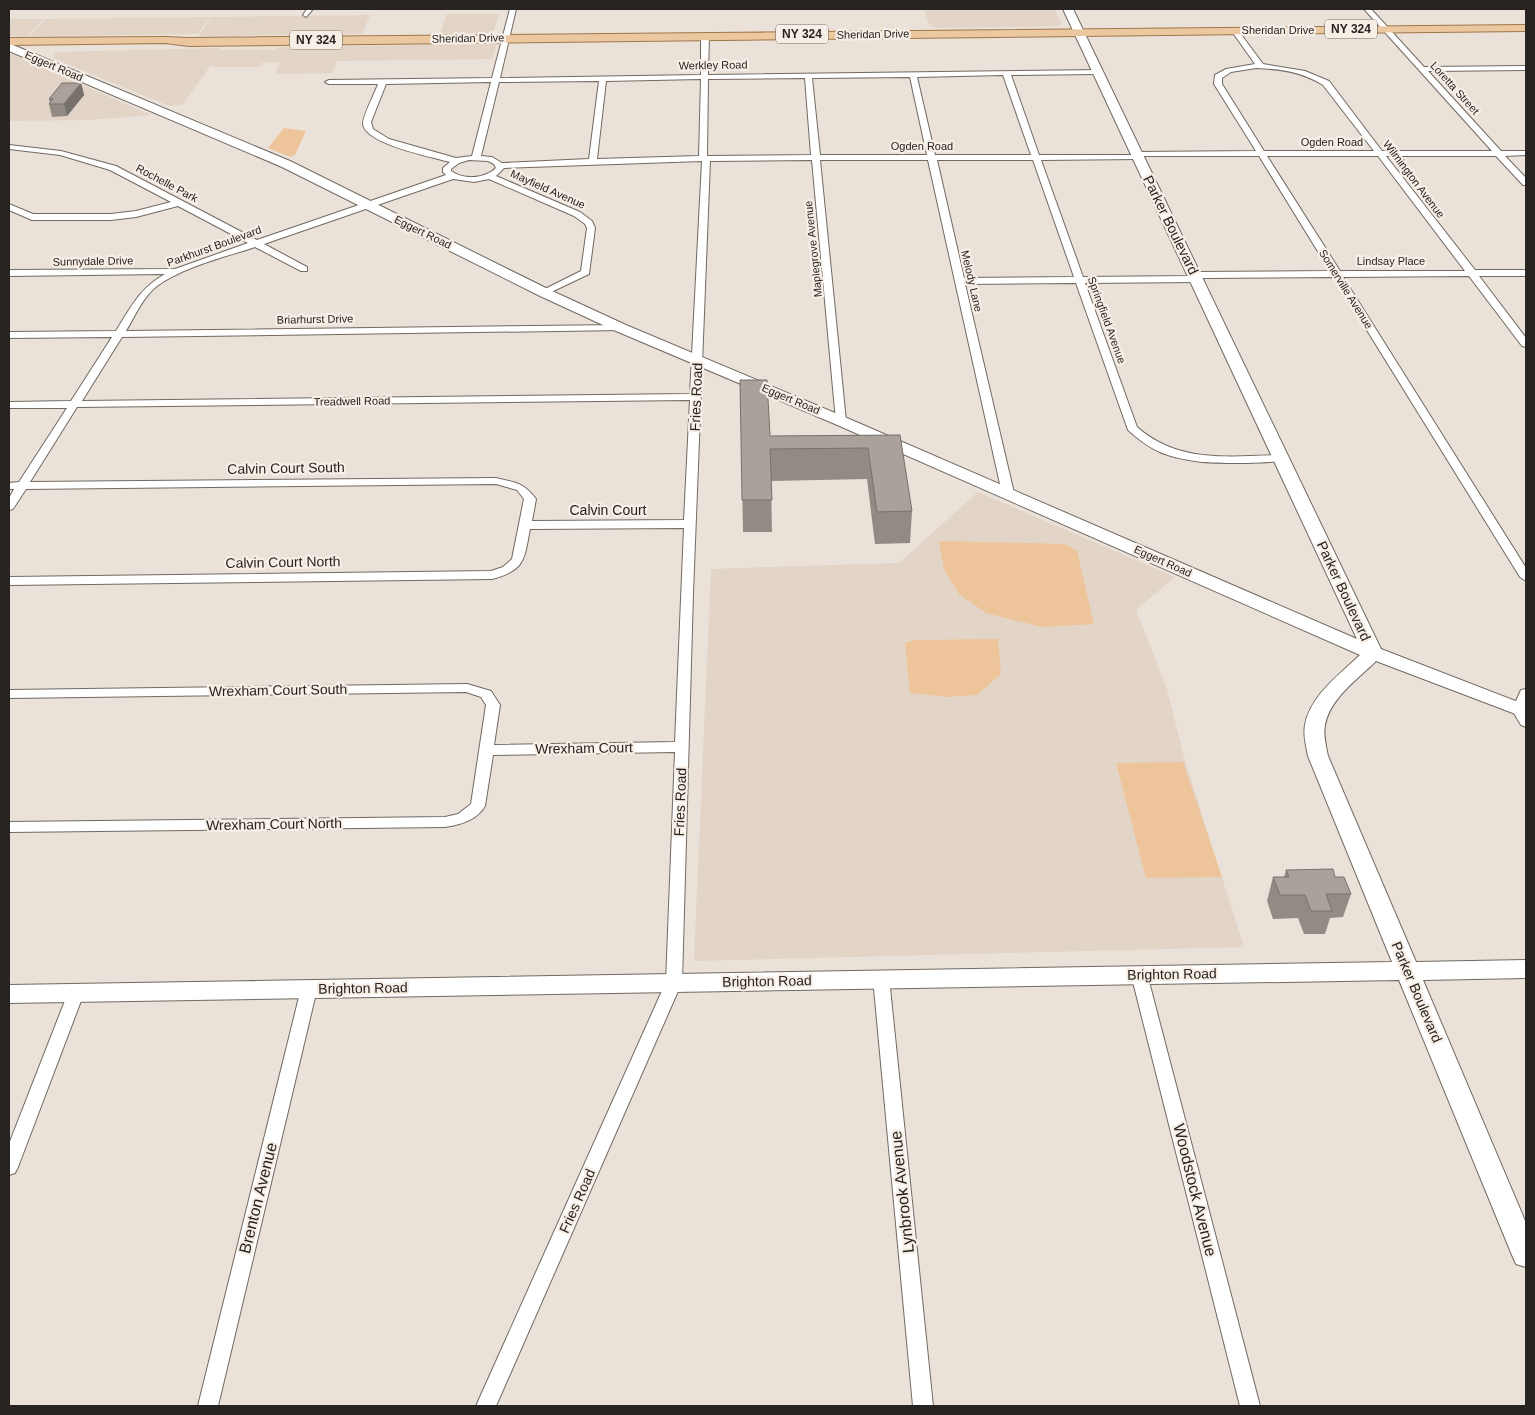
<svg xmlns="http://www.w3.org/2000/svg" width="1535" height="1415" viewBox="0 0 1535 1415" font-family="Helvetica,sans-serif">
<rect width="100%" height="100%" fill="#eae1d8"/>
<path fill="#e2d4c7" d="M 1054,9 L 1062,24 L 1057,26 L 937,28 L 930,26 L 924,10 Z
M 447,14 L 499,14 L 493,33 L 440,34 Z
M 370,15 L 362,34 L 199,36 L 211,17 Z
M 210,17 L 198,34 L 30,36 L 45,19 Z
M 9,19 L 43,19 L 28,36 L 9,36 Z
M 497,44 L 492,59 L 337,61 L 332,73 L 275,74 L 280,62 L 261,63 L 260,67 L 212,67 L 211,65 L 182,105 L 169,106 L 53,58 L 56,52 L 221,48 L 220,50 L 276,50 L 278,47 Z
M 9,53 L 151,115 L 89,120 L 9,121 Z
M 978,492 L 1175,577 L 1136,610 L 1167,689 L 1185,761 L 1244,947 L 694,961 L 711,569 L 899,563 Z"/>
<path fill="#eec59a" d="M 284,128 L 306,131 L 295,155 L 290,157 L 268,148 Z
M 939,541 L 1065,544 L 1077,551 L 1094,624 L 1042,627 L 986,613 L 959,594 L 944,570 Z
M 998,639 L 1001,674 L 977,695 L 947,697 L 910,693 L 905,643 L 914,640 Z
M 1183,762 L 1222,877 L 1146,878 L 1116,763 Z"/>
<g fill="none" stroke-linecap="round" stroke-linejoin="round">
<defs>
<path id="street" d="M 307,9 L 313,9 L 306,17 L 303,15 Z
M 510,9 L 516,9 L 500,78 L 701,75 L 701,36 L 705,34 L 709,36 L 708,75 L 1101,70 L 1101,74 L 1098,74 L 1011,75 L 1039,155 L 1133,155 L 1137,152 L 1256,151 L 1214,84 L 1215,75 L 1226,69 L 1255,64 L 1231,30 L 1235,28 L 1237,29 L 1263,64 L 1305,71 L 1329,81 L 1382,151 L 1492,151 L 1364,9 L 1371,9 L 1424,67 L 1526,66 L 1526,70 L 1428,71 L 1501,151 L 1526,151 L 1526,155 L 1505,156 L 1526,178 L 1526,185 L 1523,185 L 1496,156 L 1386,156 L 1475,270 L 1526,270 L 1526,276 L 1479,276 L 1526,338 L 1526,347 L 1522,346 L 1469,276 L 1343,277 L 1526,568 L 1526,581 L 1520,577 L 1334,277 L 1201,278 L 1200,281 L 1197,282 L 1085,283 L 1137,427 C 1179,464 1229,456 1281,455 L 1287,458 C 1280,465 1215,463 1202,462 C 1188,460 1173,458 1160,452 C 1148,447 1138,439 1128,430 L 1076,283 L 965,284 L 1014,493 L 1008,496 L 1002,493 L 928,160 L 820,160 L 846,421 L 841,424 L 836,421 L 812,160 L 710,161 L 693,593 L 682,982 L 496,1406 L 476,1406 L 666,982 L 675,752 L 493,755 L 485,806 C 477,820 460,825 445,827 L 9,832 L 9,822 L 445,817 L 458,814 L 471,804 L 486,705 L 481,697 L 466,692 L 9,698 L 9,690 L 467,684 L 491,691 L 500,705 L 494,745 L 675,742 L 684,528 L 530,529 C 524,559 526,570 492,579 L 9,585 L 9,577 L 491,571 L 503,567 L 512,559 L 524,499 L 517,490 L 496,484 L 26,489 L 13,509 L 9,510 L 9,498 L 14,489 L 9,489 L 9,483 L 19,482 L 67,408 L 9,408 L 9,402 L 71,401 L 112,337 L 9,338 L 9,332 L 116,331 C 131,307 140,288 165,274 L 9,276 L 9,270 L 175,269 L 248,243 L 178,206 L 136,217 L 111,220 L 32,220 L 9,210 L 9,204 L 33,214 L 111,214 L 136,211 L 171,202 L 110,170 L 60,155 L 9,149 L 9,145 L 61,151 L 116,166 L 257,240 L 446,175 L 443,172 L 443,168 L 450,162 C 432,157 365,144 363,124 C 363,115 375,93 378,84 L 329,84 L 325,82 L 329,80 L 492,78 ZM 1256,68 C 1281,69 1302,72 1323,85 L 1374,151 L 1264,151 L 1222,84 L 1222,78 L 1231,72 ZM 1003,75 L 1031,155 L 935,155 L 917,77 ZM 910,77 L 927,155 L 820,155 L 812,78 ZM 805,78 L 811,155 L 707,156 L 708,79 ZM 701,79 L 699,156 L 597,159 L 606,81 ZM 599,81 L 589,159 L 502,163 L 492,157 L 481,156 L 499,82 ZM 491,82 L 472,156 L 456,158 L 389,139 L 373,129 L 371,122 L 386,84 ZM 1143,156 L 1259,156 L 1330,271 L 1195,272 L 1192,273 L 1191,276 L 1083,277 L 1041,160 L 1139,159 ZM 1267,156 L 1378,156 L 1465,271 L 1340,271 ZM 469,160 L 488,161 L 494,164 L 496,168 C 484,179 464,180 451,171 L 451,169 L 459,163 ZM 937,160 L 1033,160 L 1074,277 L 964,278 ZM 702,161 L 690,394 L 82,401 L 122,337 L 625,330 L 626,328 L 621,325 L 126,331 C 135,316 143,297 157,286 C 183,267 225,257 255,247 L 301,271 L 307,271 L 307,267 L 264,244 L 453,179 L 474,182 L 489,179 L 574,216 L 585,224 L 587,228 L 581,271 L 539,292 L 544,295 L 547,294 L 589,274 L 595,228 L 592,221 L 580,212 L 496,176 L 504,168 ZM 690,400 L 684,520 L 532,521 L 536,499 C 523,482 516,483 496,478 L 30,482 L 77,407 Z
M 1526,689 L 1526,727 L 1521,725 L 1512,710 L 1521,690 Z
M 1139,968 L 1145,970 L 1147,974 L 1260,1406 L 1240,1406 L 1131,974 L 1133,970 Z
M 881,972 L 887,974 L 889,978 L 933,1406 L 913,1406 L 873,978 L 875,974 Z
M 309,983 L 315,984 L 317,989 L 218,1406 L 198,1406 L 301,989 L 303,984 Z
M 76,987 L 82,988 L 84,993 L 18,1167 L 15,1173 L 9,1175 L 9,1144 L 68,993 L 70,988 Z"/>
<path id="secondary" d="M 1063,9 L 1073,9 L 1381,649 L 1526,705 L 1526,718 L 1376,661 C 1358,679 1330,698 1325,725 C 1323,735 1326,746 1328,756 L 1416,962 L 1526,960 L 1526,978 L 1423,980 L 1526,1223 L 1526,1267 L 1516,1264 L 1512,1255 L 1399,980 L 9,1003 L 9,985 L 1392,962 L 1308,756 C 1306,746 1303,735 1305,725 C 1310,696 1340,674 1360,655 L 835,424 L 616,331 L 540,296 L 282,167 L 9,51 L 9,44 L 13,45 L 290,161 L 550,290 L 626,325 L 847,418 L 1357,639 Z"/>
<path id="primary" d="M 1526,25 L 1526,31 L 189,46 L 165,43 L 9,45 L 9,38 L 165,37 L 189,38 Z"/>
</defs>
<use href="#street" stroke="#716962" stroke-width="2"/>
<use href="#secondary" stroke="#716962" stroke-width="2"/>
<use href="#primary" stroke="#9f774a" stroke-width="2"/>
<use href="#street" fill="#fff" fill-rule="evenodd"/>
<use href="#secondary" fill="#fff" fill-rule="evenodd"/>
<use href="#primary" fill="#ecc8a0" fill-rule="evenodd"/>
</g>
<path fill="#928b84" d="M 81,83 L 84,95 L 67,116 L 52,117 L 49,104 L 50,103 L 49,99 Z
M 740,380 L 770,436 L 900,435 L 912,511 L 910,543 L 875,544 L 867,479 L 771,481 L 772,532 L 743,532 Z
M 1286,870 L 1335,877 L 1351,894 L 1343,917 L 1330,918 L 1325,934 L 1304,934 L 1298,918 L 1273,919 L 1267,901 L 1273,877 L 1284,877 Z"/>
<path fill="#77716c" d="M 81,83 L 84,95 L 67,116 L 64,104 Z"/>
<path fill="#aaa29a" stroke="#77716c" d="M 62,83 L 81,83 L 64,104 L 49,104 L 53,99 L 49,99 Z
M 740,380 L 767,380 L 770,436 L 900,435 L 912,511 L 877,512 L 868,448 L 770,449 L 772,500 L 742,500 Z
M 1333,869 L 1335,877 L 1344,877 L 1351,894 L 1326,894 L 1332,911 L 1311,911 L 1305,895 L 1280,895 L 1273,877 L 1289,877 L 1286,870 Z"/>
<g text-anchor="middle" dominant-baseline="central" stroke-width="4.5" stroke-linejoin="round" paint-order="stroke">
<g font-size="11" fill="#262320" stroke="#f7eee6">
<text x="1278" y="30">Sheridan Drive</text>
<text transform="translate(873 34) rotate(-1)">Sheridan Drive</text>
<text transform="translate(468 38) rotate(-1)">Sheridan Drive</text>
<text transform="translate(713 65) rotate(-1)">Werkley Road</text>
<text transform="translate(54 66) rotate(23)">Eggert Road</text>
<text transform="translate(1455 88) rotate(48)">Loretta Street</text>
<text x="1332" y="142">Ogden Road</text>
<text x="922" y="146">Ogden Road</text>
<text transform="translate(1414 179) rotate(53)">Wilmington Avenue</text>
<text transform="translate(167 183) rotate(28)">Rochelle Park</text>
<text transform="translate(548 189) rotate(24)">Mayfield Avenue</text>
<text transform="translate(423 232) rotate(26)">Eggert Road</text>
<text transform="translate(214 246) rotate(-20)">Parkhurst Boulevard</text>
<text transform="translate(813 249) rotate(-96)">Maplegrove Avenue</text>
<text transform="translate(93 261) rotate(-1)">Sunnydale Drive</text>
<text x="1391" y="261">Lindsay Place</text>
<text transform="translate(972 281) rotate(77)">Melody Lane</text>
<text transform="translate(1346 289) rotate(58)">Somerville Avenue</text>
<text transform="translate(315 319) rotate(-1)">Briarhurst Drive</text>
<text transform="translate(1107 320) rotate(70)">Springfield Avenue</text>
<text transform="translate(791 399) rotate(23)">Eggert Road</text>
<text transform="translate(352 401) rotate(-1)">Treadwell Road</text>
<text transform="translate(1163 561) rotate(24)">Eggert Road</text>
</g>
<g fill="#f7eee6" stroke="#65605b" stroke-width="1">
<rect x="1325" y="19.5" width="52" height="19" rx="4"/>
<rect x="776" y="24.5" width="52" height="19" rx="4"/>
<rect x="290" y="30.5" width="52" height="19" rx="4"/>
</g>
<g font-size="12" font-weight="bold" fill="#262320">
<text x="1351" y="29">NY 324</text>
<text x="802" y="34">NY 324</text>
<text x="316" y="40">NY 324</text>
</g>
<g font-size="14" fill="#262320" stroke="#f7eee6">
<text transform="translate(1171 225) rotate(64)">Parker Boulevard</text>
<text transform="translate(696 397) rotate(-88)">Fries Road</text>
<text transform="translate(286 468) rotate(-1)">Calvin Court South</text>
<text x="608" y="510">Calvin Court</text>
<text transform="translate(283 562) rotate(-1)">Calvin Court North</text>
<text transform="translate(1344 591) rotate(65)">Parker Boulevard</text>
<text transform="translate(278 690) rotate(-1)">Wrexham Court South</text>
<text transform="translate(584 748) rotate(-1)">Wrexham Court</text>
<text transform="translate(680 802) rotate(-88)">Fries Road</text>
<text transform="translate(274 824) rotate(-1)">Wrexham Court North</text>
<text transform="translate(1172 974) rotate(-1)">Brighton Road</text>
<text transform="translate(767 981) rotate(-1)">Brighton Road</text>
<text transform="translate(363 988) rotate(-1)">Brighton Road</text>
<text transform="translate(1417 992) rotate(67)">Parker Boulevard</text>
<text transform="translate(577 1201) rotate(-66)">Fries Road</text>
</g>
<g font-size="16" fill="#262320" stroke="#f7eee6">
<text transform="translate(1195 1190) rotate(76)">Woodstock Avenue</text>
<text transform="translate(902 1192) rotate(-96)">Lynbrook Avenue</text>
<text transform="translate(258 1198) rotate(-76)">Brenton Avenue</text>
</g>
</g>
<rect width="1535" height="1415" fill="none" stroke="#262320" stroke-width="20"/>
</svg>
